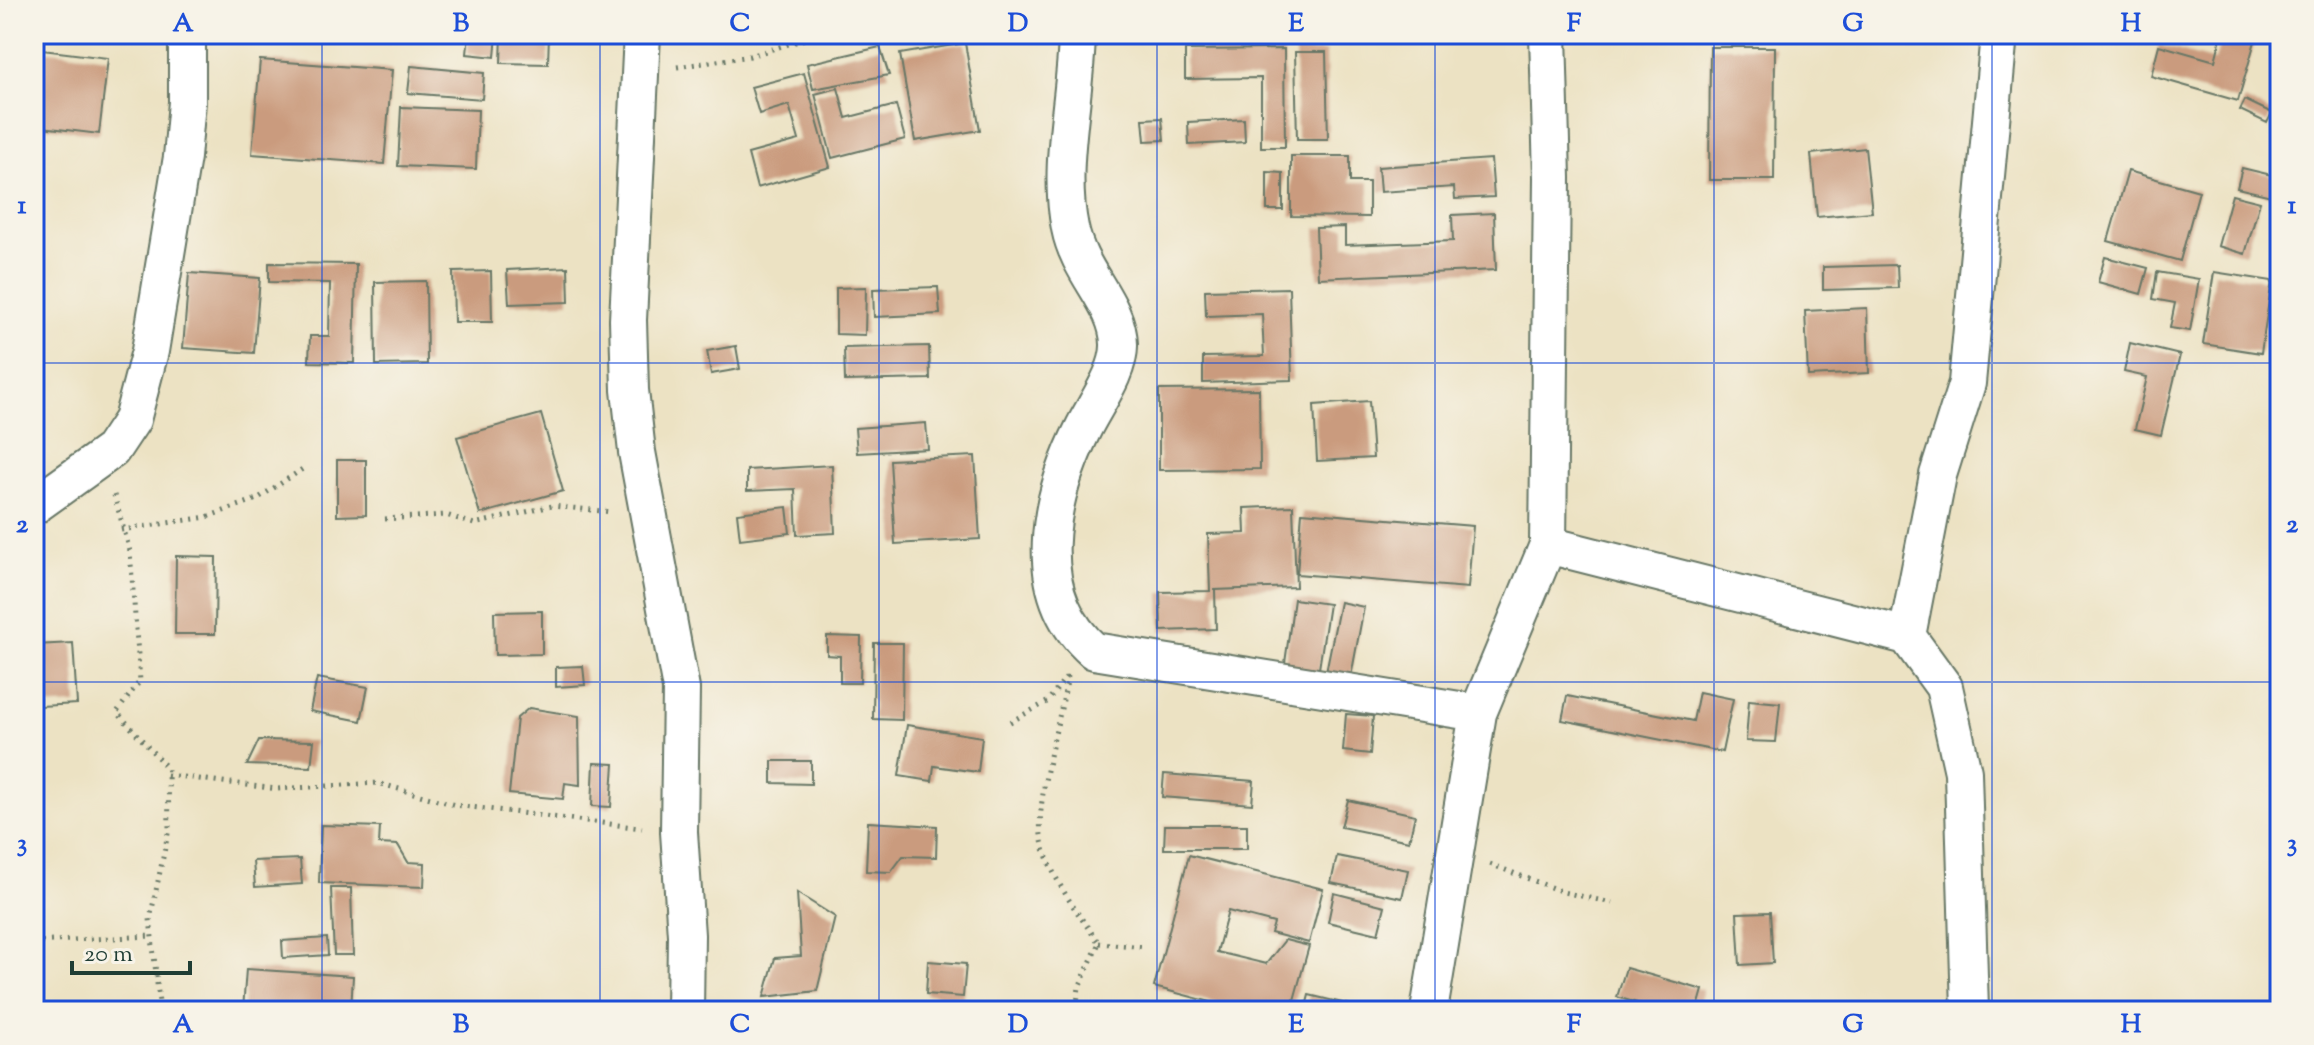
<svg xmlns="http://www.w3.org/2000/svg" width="2314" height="1045" viewBox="0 0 2314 1045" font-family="'Sorts Mill Goudy',serif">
<rect width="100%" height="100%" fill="#f7f3e8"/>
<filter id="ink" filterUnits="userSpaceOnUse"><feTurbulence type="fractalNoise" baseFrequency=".0125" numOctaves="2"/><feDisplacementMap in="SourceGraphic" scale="16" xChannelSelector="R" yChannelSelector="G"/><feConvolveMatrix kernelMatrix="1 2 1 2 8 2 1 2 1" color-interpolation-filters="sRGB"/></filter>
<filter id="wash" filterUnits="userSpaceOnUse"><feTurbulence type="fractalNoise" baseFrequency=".006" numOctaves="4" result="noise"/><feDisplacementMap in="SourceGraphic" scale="32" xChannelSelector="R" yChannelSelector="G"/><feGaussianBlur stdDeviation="1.8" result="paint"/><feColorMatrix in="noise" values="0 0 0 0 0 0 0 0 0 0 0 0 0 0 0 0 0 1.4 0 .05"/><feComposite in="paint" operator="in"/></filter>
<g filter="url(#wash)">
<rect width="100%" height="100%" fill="#ece2c3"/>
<g id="blocks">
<path fill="#ca9b7e" d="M 469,34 L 497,34 L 495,57 L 467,54 Z
M 502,34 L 549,34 L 548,64 L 501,63 Z
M 1831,34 L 1876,34 L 1876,43 L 1831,41 Z
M 2222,34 L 2257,34 L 2238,101 L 2151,76 L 2159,45 L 2215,61 Z
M 965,43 L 980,130 L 915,141 L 900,54 Z
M 880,47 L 889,75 L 813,89 L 807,64 Z
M 1710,47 L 1775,47 L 1774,180 L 1709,180 Z
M 34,49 L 108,58 L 99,134 L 34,126 Z
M 1284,49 L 1285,147 L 1261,147 L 1261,78 L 1185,79 L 1185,50 Z
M 1295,52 L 1326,52 L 1328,139 L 1297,139 Z
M 260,60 L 392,70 L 384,164 L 252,154 Z
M 411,66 L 484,73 L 482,99 L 408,93 Z
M 804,73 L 830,167 L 757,188 L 748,154 L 799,140 L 789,105 L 759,114 L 751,87 Z
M 838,88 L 846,118 L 896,105 L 905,139 L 832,158 L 815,94 Z
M 2245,100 L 2272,113 L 2267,123 L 2240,110 Z
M 401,107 L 478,110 L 476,169 L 398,166 Z
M 1162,118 L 1164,140 L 1145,141 L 1143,119 Z
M 1244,119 L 1245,142 L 1189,145 L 1188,122 Z
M 1865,148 L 1872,212 L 1817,217 L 1811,154 Z
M 1291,156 L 1350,156 L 1350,182 L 1369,182 L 1369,217 L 1291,216 Z
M 1491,159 L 1494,197 L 1455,199 L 1454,187 L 1380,192 L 1378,167 Z
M 2242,168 L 2280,177 L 2280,198 L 2237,188 Z
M 2128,171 L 2199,191 L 2180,261 L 2108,241 Z
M 1267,172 L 1283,173 L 1283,210 L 1267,210 Z
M 2232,195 L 2260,202 L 2245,254 L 2218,246 Z
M 1494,213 L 1496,270 L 1318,278 L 1316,228 L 1345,227 L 1345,245 L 1453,241 L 1452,215 Z
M 2105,257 L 2148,268 L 2141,294 L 2098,282 Z
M 269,263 L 356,264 L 354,363 L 309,362 L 310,336 L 329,336 L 330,283 L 269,282 Z
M 1897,265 L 1898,288 L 1823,290 L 1823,267 Z
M 568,267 L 569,302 L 509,304 L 507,270 Z
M 491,271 L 492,322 L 454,322 L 453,272 Z
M 2157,272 L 2199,279 L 2190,331 L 2170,328 L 2175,303 L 2153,299 Z
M 2214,272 L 2272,281 L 2261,353 L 2203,344 Z
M 189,273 L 260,278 L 254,353 L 183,348 Z
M 426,281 L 427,364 L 376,365 L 375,282 Z
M 866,287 L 865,335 L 836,334 L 836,288 Z
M 938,287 L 940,314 L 874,317 L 873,289 Z
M 1289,288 L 1292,380 L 1203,383 L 1203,357 L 1264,356 L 1262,314 L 1206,316 L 1205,290 Z
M 1867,308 L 1869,373 L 1808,376 L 1805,311 Z
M 2130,343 L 2180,355 L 2161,435 L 2135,429 L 2147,377 L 2124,372 Z
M 736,346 L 740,369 L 711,374 L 707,351 Z
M 929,346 L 930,379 L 845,381 L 844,348 Z
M 1259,389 L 1260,469 L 1159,470 L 1159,390 Z
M 1369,401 L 1373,458 L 1317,461 L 1314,405 Z
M 541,414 L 563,491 L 480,514 L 457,437 Z
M 926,423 L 928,449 L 857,453 L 855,428 Z
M 975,456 L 980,539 L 895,544 L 890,460 Z
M 337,460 L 366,460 L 366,515 L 337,516 Z
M 832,465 L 835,533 L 797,535 L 795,489 L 747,491 L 747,470 Z
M 1293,506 L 1296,587 L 1215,590 L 1216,629 L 1161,631 L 1160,592 L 1210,591 L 1208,534 L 1245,533 L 1244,508 Z
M 787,507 L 790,533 L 740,539 L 737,513 Z
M 1302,512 L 1473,526 L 1468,588 L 1297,574 Z
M 176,556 L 216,557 L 215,634 L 175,634 Z
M 1294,599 L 1329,604 L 1318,675 L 1284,670 Z
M 1340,602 L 1364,607 L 1350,682 L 1325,677 Z
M 542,611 L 542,654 L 495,655 L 494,612 Z
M 827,636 L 861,637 L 860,683 L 840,683 L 840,656 L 827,655 Z
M 73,643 L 77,704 L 40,706 L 35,645 Z
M 874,643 L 903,643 L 902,720 L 873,719 Z
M 583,666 L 585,685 L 556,687 L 556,667 Z
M 317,678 L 368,687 L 361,721 L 310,711 Z
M 1699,692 L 1733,699 L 1722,752 L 1562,720 L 1567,696 L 1693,721 Z
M 1749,700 L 1780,703 L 1776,742 L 1746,741 Z
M 529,708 L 579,716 L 580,785 L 565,783 L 563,799 L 509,794 L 517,718 Z
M 1346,714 L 1373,716 L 1370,754 L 1343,751 Z
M 907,725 L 982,737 L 978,772 L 934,766 L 932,781 L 899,776 Z
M 259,740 L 314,741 L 311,767 L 247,765 Z
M 772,761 L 811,761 L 811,784 L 772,783 Z
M 594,763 L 614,764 L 611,807 L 592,806 Z
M 1164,774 L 1254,781 L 1252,804 L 1162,797 Z
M 1348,800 L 1415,815 L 1409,841 L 1341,827 Z
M 868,822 L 937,826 L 936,857 L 903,856 L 891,872 L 866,871 Z
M 321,825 L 380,827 L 379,844 L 398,845 L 408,862 L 425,863 L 424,887 L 319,883 Z
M 1165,825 L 1247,825 L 1247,849 L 1164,849 Z
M 1189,855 L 1323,889 L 1309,943 L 1271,933 L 1274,923 L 1228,911 L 1217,952 L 1266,964 L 1285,940 L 1309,946 L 1291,1011 L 1245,1011 L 1154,987 Z
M 1337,856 L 1408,870 L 1402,898 L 1331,883 Z
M 300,859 L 302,884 L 255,887 L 253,861 Z
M 331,888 L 351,888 L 353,955 L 334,955 Z
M 797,893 L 835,917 L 817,991 L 764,997 L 775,958 L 801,956 Z
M 1334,893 L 1385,906 L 1378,934 L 1328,922 Z
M 1770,912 L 1773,963 L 1740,965 L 1737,913 Z
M 327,938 L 328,955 L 283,958 L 282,941 Z
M 928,961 L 966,964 L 963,997 L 926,994 Z
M 1626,968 L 1703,990 L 1697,1011 L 1664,1011 L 1617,997 Z
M 246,969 L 353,976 L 351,1010 L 243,1010 Z
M 1309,995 L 1355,1006 L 1354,1011 L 1305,1011 Z"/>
</g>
</g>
<g filter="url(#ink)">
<use href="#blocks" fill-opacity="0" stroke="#677766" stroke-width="2"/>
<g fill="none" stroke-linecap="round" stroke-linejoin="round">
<defs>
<path id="minor" d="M 642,34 L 628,320 L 630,390 L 637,452 L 681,689 L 679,832 L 686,935 L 685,1011
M 1077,34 C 1076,98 1057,165 1070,228 C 1079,274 1118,303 1119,344 C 1120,371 1096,403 1084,427 C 1048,498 1028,594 1094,651 L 1478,713
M 34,506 L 112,450 L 132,420 L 150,351 L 182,157 L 187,102 L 187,34
M 1548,545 L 1907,636 L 1944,687 L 1963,772 L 1970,1011
M 1907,636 L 1938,475 L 1967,383 L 1999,34
M 1429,1011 L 1478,713 L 1548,545 L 1552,178 L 1548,34"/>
</defs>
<use href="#minor" stroke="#677766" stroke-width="40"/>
<path stroke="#677766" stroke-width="5" stroke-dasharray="2 6" stroke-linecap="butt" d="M 677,67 L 750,56 L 821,34
M 114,495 L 130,551 L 140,681 L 117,712 L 168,769 L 169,829 L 150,919 L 160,1011
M 385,519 L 446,515 L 474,524 L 552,506 L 612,512
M 121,530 L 207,517 L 257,499 L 304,468
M 1068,676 C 1061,716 1036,797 1041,835 C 1046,871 1078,914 1099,943 L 1079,987 L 1076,1011
M 1010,722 L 1047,702 L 1066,677
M 167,775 L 277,789 L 378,783 L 455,805 L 642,828
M 1490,864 L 1563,892 L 1612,903
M 34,942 L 152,936
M 1099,943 L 1146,947"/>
<use href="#minor" stroke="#fff" stroke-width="36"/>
</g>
</g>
<path fill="none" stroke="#1d4ed8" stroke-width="2" stroke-opacity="0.55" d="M 322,34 L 322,1011M 600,34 L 600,1011M 879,34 L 879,1011M 1157,34 L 1157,1011M 1435,34 L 1435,1011M 1714,34 L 1714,1011M 1992,34 L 1992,1011M 34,363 L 2280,363M 34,682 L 2280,682"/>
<rect width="2314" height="1045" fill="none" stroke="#f7f3e8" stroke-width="88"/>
<path d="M72 961v12h118v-12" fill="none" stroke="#1f3d34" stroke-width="4"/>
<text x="84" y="961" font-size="24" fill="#1f3d34" stroke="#f7f3e8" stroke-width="6" paint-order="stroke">20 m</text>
<rect x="44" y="44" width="2226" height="957" fill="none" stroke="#1d4ed8" stroke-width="3"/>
<g font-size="26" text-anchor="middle" font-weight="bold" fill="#1d4ed8">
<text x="183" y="31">A</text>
<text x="461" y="31">B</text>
<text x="740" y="31">C</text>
<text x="1018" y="31">D</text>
<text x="1296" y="31">E</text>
<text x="1574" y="31">F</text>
<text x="1853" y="31">G</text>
<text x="2131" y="31">H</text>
<text x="22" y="213">1</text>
<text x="2292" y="213">1</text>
<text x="22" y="532">2</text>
<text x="2292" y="532">2</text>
<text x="22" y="851">3</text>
<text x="2292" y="851">3</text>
<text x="183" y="1032">A</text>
<text x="461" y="1032">B</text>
<text x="740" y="1032">C</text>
<text x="1018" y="1032">D</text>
<text x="1296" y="1032">E</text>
<text x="1574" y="1032">F</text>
<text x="1853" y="1032">G</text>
<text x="2131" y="1032">H</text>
</g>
</svg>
